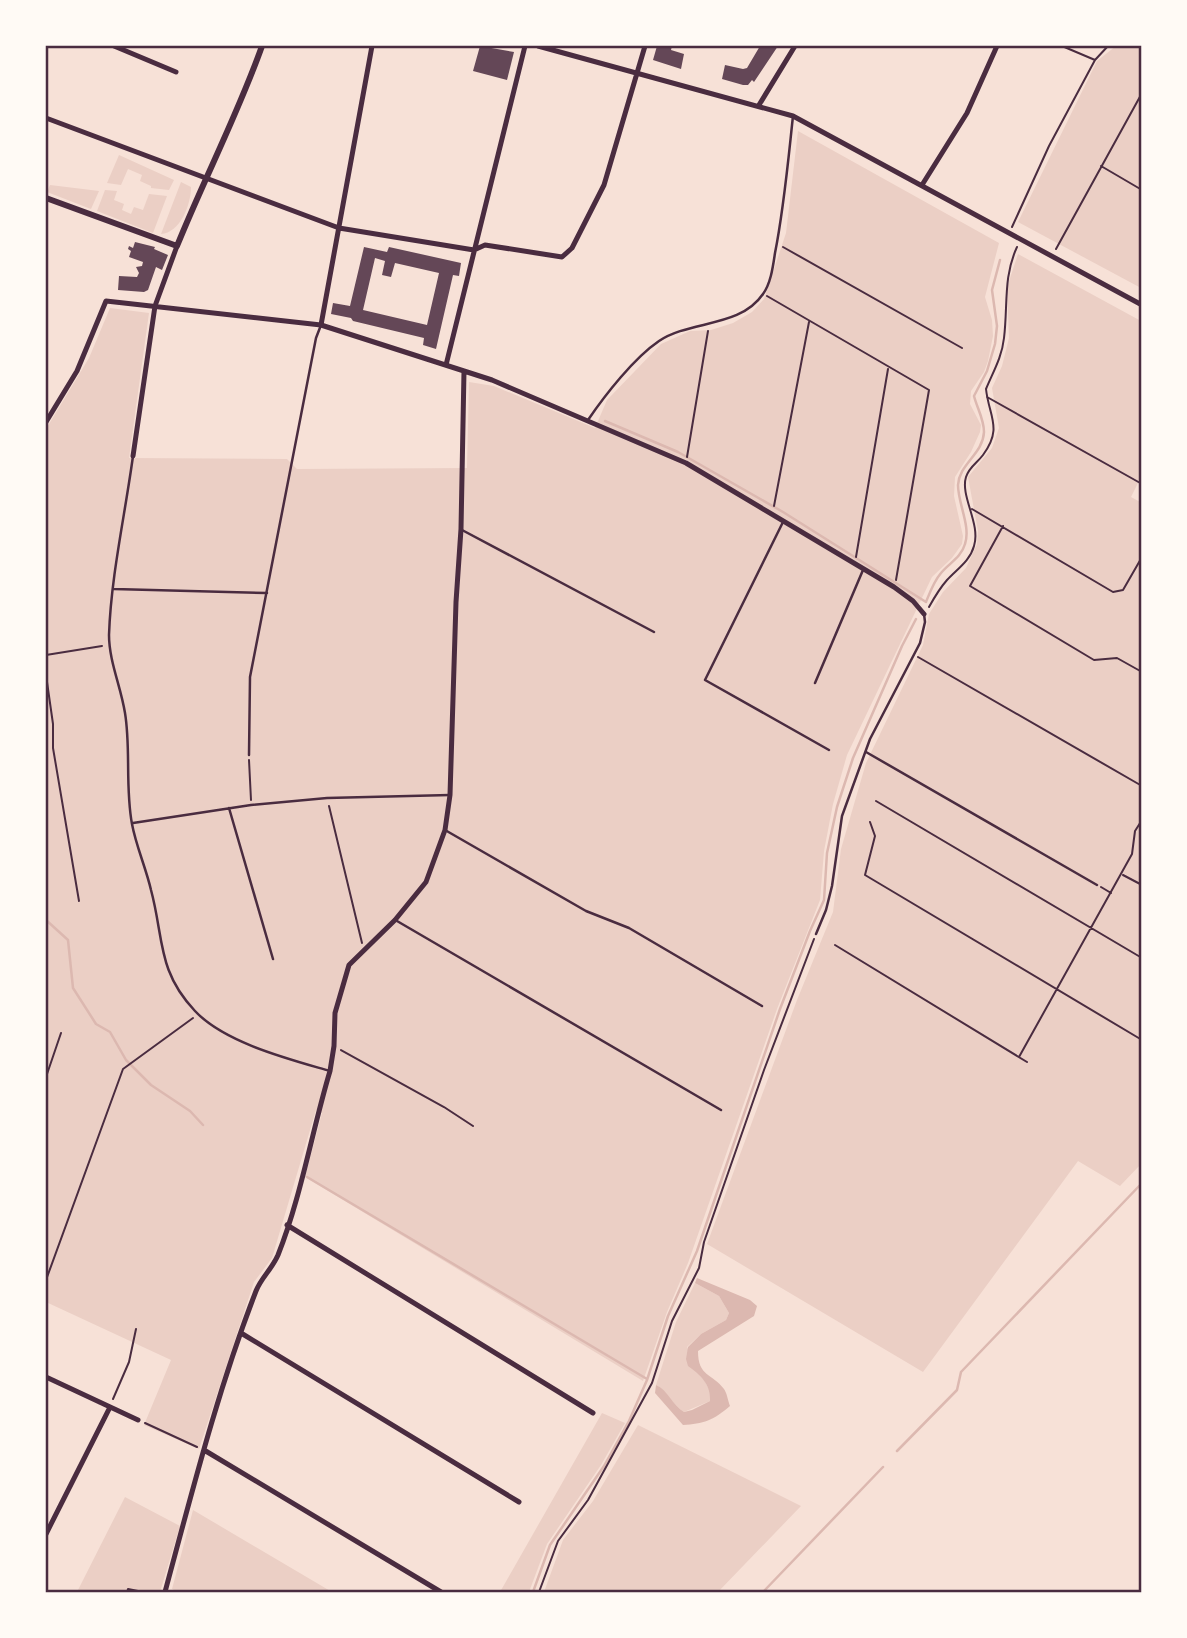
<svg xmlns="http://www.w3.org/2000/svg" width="1187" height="1638" viewBox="0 0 1187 1638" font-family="Karla,sans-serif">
<rect width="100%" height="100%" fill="#f7e1d7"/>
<path fill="#ebcfc5" d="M 1116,46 L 1141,46 L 1141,288 L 1018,222 L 1097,61 Z
M 798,131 L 999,243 L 985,297 L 992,320 L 993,336 L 988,361 L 984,372 L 971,391 L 970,404 L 981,425 L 980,432 L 971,452 L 955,477 L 954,496 L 963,536 L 962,544 L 952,558 L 932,577 L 847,755 L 833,804 L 824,851 L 820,900 L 777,1009 L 688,1263 L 667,1312 L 643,1381 L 305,1177 L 322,1113 L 316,1110 L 272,1258 L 254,1282 L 199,1449 L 144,1425 L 171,1360 L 46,1302 L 46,429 L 89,358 L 110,308 L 149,313 L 129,458 L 287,459 L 297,469 L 467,468 L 469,382 L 494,386 L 595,428 L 607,400 L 661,344 L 690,331 L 711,330 L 733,323 L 752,312 L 764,299 L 786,233 Z
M 119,155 L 174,180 L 169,190 L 151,188 L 151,186 L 140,181 L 142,175 L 128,169 L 121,185 L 107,183 Z
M 181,182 L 191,187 C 191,205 180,233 161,234 Z
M 50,185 L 99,191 L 91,209 L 47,192 Z
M 105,190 L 117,191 L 114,200 L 124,204 L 122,210 L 131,214 L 134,207 L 143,210 L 149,194 L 167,196 L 153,233 L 97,211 Z
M 1018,254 L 1141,321 L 1141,477 L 1131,497 L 1142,503 L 1141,1164 L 1120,1186 L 1078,1161 L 923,1372 L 707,1244 L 797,1000 L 833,912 L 841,849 L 866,763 L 923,645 L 929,614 L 943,592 L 966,568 L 977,544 L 978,531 L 968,477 L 992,448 L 999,428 L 992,388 L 1002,366 L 1009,338 L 1007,287 Z
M 695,1283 L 719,1296 L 729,1313 L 726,1320 L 701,1334 L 687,1347 L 710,1391 L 710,1401 L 684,1412 C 671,1404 667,1390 656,1385 L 676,1322 Z
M 602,1413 L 625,1423 L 601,1465 L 547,1544 L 529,1592 L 500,1592 Z
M 638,1425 L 801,1506 L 718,1592 L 544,1592 L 563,1540 L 593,1501 Z
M 125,1497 L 180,1526 L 160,1592 L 77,1592 Z
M 193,1510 L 332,1592 L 178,1592 L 172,1589 Z"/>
<path fill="#dcb8b0" d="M 697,1278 L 750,1300 L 757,1306 L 754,1316 L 698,1351 C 698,1377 712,1373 724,1389 C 727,1393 728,1401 730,1406 C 714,1420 703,1424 683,1425 L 655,1393 L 656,1385 C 668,1390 672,1405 684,1412 L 692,1410 L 710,1401 C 711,1385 701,1375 688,1366 L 686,1359 L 688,1347 L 701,1334 L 726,1320 L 729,1313 L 719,1296 L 695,1283 Z"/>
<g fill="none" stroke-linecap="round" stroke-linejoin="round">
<path stroke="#dcb8b0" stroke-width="2.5" d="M 605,421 L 678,452 L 783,512 L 926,602 C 930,592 934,581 941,573 C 949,563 961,558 965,544 C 971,526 958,504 958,485 C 959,464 983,454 984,432 C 984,419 977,408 974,396 L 987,371 L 995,344 L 997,326 L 992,290 L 1000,260
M 46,920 L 68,940 L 73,988 L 96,1024 L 110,1032 L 126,1060 L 151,1085 L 190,1111 L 203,1125
M 307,1177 L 647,1379
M 897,1451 L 957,1390 L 961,1372 L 1142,1183
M 533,1592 L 550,1545 L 604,1466 L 629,1421 L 647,1380 L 668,1316 L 697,1251 L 780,1009 L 810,931 L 824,900 L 827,853 L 837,807 L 853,758 L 902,646 L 916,619
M 763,1592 L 883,1467"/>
</g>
<path fill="#644757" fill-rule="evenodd" d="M 480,46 L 514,52 L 507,80 L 473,71 Z
M 657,46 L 672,46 L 671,50 L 684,54 L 681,69 L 653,60 Z
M 760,46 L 778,46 L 754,82 L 752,80 L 748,85 L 743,85 L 722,79 L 725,65 L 743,69 L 747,68 Z
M 135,242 L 155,247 L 154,249 L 168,255 L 162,270 L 156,267 L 148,290 L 144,292 L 118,290 L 119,276 L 137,277 L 139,273 L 136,267 L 142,266 L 143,262 L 129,257 L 131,251 L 128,249 L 129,246 L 133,248 Z
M 364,247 L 387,252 L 389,247 L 461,263 L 459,276 L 453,275 L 436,349 L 423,345 L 424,338 L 353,321 L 351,318 L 331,314 L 333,303 L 350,306 ZM 375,258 L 385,261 L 382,275 L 391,277 L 395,263 L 439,273 L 427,325 L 363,310 Z"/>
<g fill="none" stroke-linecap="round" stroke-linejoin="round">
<path stroke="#4a2c40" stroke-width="2" d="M 1062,46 L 1095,60
M 1101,166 L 1142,190
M 1012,227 L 1049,146 L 1095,60 L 1108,46
M 783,247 L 962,348
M 1056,249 L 1142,93
M 767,296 L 929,390 L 896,580
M 987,397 L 1142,484
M 687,457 L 708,331
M 774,506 L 809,322
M 972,509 L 1113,592 L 1123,590 L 1142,557
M 1003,526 L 970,586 L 1094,660 L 1117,658 L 1142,672
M 856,557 L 888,369
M 929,607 C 934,598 940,588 947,580 C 957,569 970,561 974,546 C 981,524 960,496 966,477 C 969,467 977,463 983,455 C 1003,428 989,417 986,389 C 993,372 1002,357 1004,338 C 1008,306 1003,277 1017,247
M 46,655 L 102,646
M 918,657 L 1142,786
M 46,675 L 53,724 L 53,748 L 79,901
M 249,760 L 251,800
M 876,801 L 1142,958
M 329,806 L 362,943
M 870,822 L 875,836 L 865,875 L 1142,1040
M 1123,875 L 1142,885
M 1101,887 L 1111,893
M 835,945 L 1027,1062
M 341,1050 L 444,1107 L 473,1126
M 1019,1057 L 1132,854 L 1135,831 L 1142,820
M 46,1077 L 61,1033
M 46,1280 L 123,1069 L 193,1018
M 113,1399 L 129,1362 L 136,1329
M 145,1423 L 197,1447
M 127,1592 L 128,1589 L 143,1592
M 539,1592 L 558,1541 L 588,1500 L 652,1383 L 672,1321 L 699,1268 L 704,1242 L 764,1070 L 814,939"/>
<path stroke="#4a2c40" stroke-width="2.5" d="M 588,420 C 605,395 634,358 659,341 C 690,320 740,328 763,294 C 771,283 773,266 775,253 C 784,208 788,162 793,116
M 133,456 C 125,515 111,576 109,635 C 109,661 121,687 125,713 C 131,749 125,787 132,824 C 136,846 146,868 151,890 C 164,938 157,971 195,1011 C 225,1043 289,1059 330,1071
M 783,522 L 705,680 L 829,750
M 462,530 L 654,632
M 114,589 L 267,593
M 815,683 L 863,570
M 866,752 L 1097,885
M 249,755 L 250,677 L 316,338 L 321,325
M 229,808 L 273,959
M 133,823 L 251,805 L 327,798 L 450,795
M 445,830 L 586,911 L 629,928 L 762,1006
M 397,921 L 721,1110
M 816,934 L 826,910 L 832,886 L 842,816 L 870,739 L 920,643 L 925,622 L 924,614"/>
<path stroke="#4a2c40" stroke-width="5" d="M 114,46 L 176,72
M 538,46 L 793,116 L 1142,305
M 759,105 L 795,46
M 46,118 L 339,228 L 474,250 L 485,245 L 562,257 L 572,248 L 604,185 L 645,46
M 922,185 L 967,113 L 997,46
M 321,325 L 372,46
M 446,365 L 525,46
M 46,422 L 77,371 L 106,301 L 321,325 L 492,380 L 686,463 L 894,587 L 913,601 L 924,614
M 133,456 L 155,306 L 177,246
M 287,1225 L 593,1413
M 241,1333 L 519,1502
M 46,1377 L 138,1420
M 204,1450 L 441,1592
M 46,1534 L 110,1407
M 165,1592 C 192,1492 218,1389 256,1291 C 261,1278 272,1269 278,1255 C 301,1197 312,1131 330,1071 L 334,1046 L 335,1013 L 349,965 L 395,920 L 426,882 L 445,830 L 450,795 L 456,602 L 461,529 L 464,371"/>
<path stroke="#4a2c40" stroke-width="6" d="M 46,198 L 177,246 C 204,179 238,114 262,46"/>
</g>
<rect width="1187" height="1638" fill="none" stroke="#fffaf5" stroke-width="94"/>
<rect x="47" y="47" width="1093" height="1544" fill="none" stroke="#4a2c40" stroke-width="2.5"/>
</svg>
